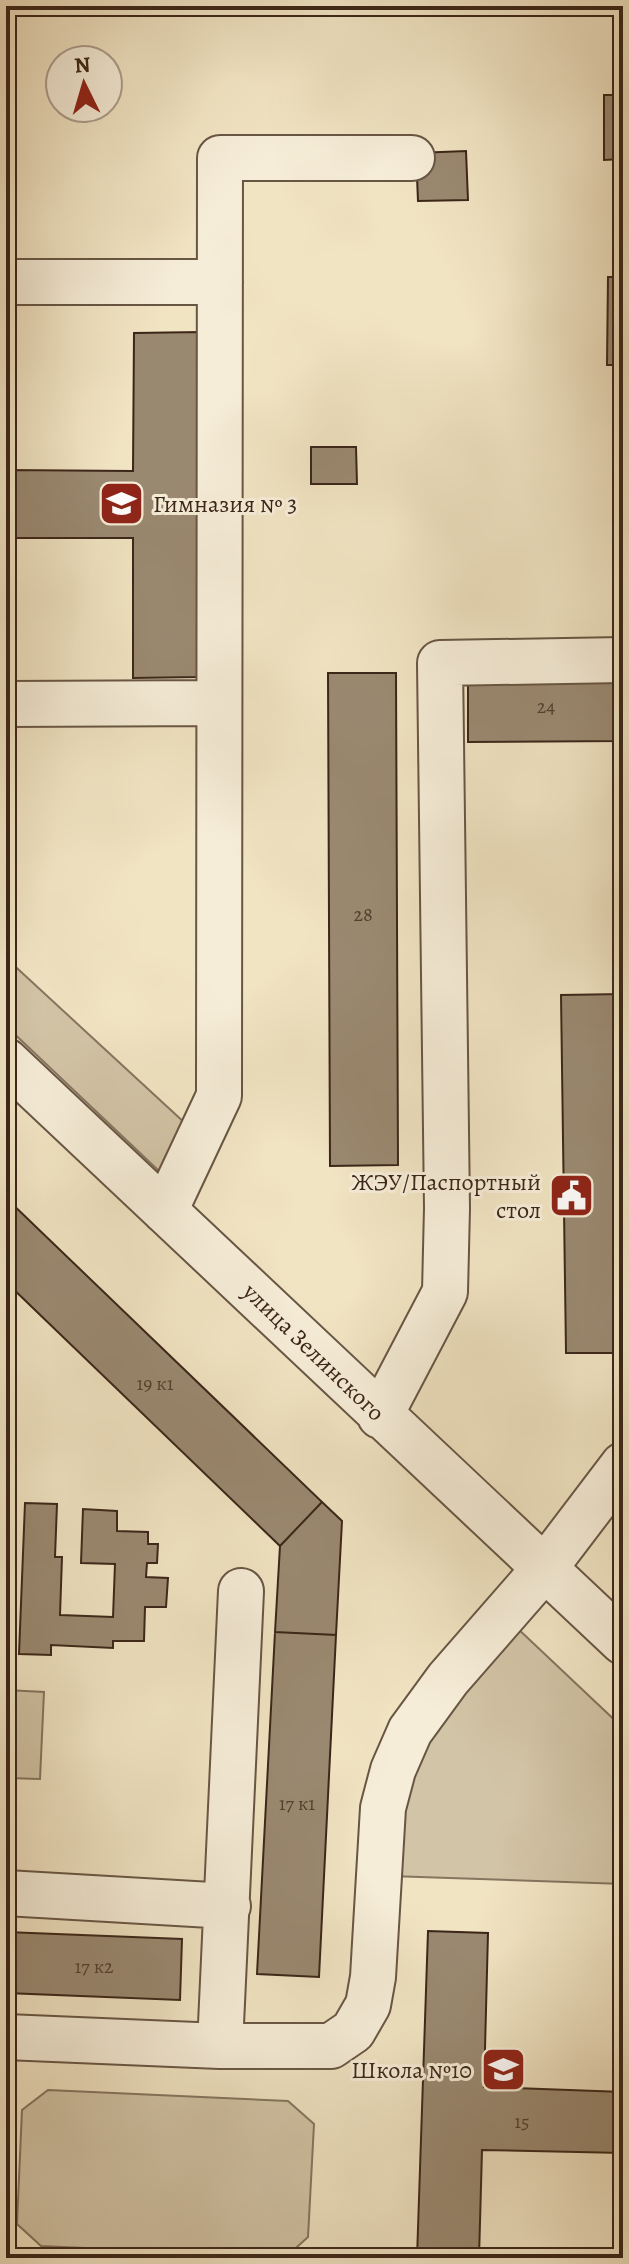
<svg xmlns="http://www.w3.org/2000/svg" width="629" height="2264" viewBox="0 0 629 2264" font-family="Alegreya,serif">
<rect width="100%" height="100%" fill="#f1e4c3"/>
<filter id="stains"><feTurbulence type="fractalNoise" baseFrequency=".0025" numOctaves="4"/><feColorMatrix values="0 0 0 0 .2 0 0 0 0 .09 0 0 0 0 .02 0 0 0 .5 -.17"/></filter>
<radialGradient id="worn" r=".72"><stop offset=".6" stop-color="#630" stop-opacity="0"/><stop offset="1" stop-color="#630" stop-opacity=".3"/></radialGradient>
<path fill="#d2c4a6" stroke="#867560" stroke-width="2" d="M 6,958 L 187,1125 L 159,1171 L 6,1026 Z
M 515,1626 L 623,1728 L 623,1884 L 390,1876 L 406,1780 L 421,1743 Z
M 6,1690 L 44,1692 L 40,1779 L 6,1778 Z
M 48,2090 L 288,2101 L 314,2124 L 308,2237 L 286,2257 L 41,2246 L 17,2224 L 22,2110 Z"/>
<path fill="#9a8971" stroke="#3b2619" stroke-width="2" d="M 604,95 L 623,95 L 623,159 L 604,160 Z
M 466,151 L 468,200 L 418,201 L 416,153 Z
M 608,277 L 623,277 L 623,365 L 607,365 Z
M 201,332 L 201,677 L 133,678 L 133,538 L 6,538 L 6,470 L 133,471 L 134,333 Z
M 311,447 L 356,447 L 357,484 L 311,484 Z
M 623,526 L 623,568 L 620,568 L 619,527 Z
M 623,670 L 623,741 L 468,742 L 468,671 Z
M 328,673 L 396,673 L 398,1165 L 330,1166 Z
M 623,994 L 623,1353 L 566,1353 L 561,995 Z
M 6,1198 L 322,1502 L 280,1546 L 6,1282 Z
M 322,1502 L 342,1521 L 336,1635 L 275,1632 L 280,1546 Z
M 25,1503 L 57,1504 L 55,1557 L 62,1557 L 60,1615 L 113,1617 L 115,1564 L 81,1563 L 83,1509 L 117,1511 L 117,1531 L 148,1532 L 148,1544 L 158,1544 L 157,1563 L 147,1563 L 146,1577 L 168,1578 L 166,1607 L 145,1607 L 144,1641 L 113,1641 L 113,1648 L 51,1645 L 51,1655 L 19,1654 Z
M 275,1632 L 336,1635 L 319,1977 L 257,1974 Z
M 428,1931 L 488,1933 L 484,2087 L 623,2092 L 623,2153 L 482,2150 L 479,2258 L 417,2258 Z
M 6,1932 L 182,1939 L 180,2000 L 6,1993 Z"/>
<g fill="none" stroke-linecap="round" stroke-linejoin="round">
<defs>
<path id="minor" d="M 6,282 L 220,282
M 6,704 L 219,703
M 6,1061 L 623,1642
M 165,1211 L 219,1096 L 220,158 L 412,158
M 380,1416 L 445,1292 L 447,1208 L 440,663 L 623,660
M 241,1591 L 220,2046 L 331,2046 L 353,2031 L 368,2005 L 373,1977 L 383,1808 L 393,1770 L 410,1731 L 448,1679 L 544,1569 L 623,1465
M 6,1893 L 228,1906
M 6,2037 L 220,2046"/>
</defs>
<use href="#minor" stroke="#685644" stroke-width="48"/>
<use href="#minor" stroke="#f6edd8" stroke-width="44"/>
</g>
<defs>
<symbol id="school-square" viewBox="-11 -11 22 22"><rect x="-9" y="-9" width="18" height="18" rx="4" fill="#8f2418" stroke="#f6edd8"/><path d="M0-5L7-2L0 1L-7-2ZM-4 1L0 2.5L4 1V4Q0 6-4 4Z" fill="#fff"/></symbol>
<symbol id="civic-square" viewBox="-11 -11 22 22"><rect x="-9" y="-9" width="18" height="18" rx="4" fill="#8f2418" stroke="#f6edd8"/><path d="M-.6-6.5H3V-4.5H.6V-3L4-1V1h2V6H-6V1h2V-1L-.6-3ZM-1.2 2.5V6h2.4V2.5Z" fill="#fff"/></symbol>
</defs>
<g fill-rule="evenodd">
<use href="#school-square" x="96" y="478" width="51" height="51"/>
<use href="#civic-square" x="546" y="1170" width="51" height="51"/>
<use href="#school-square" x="478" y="2044" width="51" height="51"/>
</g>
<g text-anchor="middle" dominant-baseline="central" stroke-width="6" stroke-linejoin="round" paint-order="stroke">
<g font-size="20" fill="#533f2f">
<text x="546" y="706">24</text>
<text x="363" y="914">28</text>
<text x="155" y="1383">19 к1</text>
<text x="297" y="1803">17 к1</text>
<text x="94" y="1966">17 к2</text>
<text x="522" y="2121">15</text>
</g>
<g font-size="24" fill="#3b2619" stroke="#f6edd8" text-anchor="end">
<text x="153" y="504" text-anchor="start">Гимназия № 3</text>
<text x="541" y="1182">ЖЭУ/Паспортный<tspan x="541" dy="28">стол</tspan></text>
<text x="472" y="2070">Школа №10</text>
</g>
<g font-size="24" fill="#3b2619" stroke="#f6edd8">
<text transform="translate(314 1352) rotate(44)">улица Зелинского</text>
</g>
</g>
<rect width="629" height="2264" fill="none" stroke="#f1e4c3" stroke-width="32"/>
<rect x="8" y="8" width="613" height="2248" fill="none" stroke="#3b2619" stroke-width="4"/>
<rect x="16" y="16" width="597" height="2232" fill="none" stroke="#3b2619" stroke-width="2"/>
<g transform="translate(84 84) rotate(355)"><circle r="38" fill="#f6edd8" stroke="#ab9d8c" stroke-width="2"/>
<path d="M0-6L14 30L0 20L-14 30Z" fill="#8f2418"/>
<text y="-12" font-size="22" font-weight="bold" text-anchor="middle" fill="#3b2619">N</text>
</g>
<rect width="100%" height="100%" filter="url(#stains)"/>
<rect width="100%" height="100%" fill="url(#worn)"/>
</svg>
